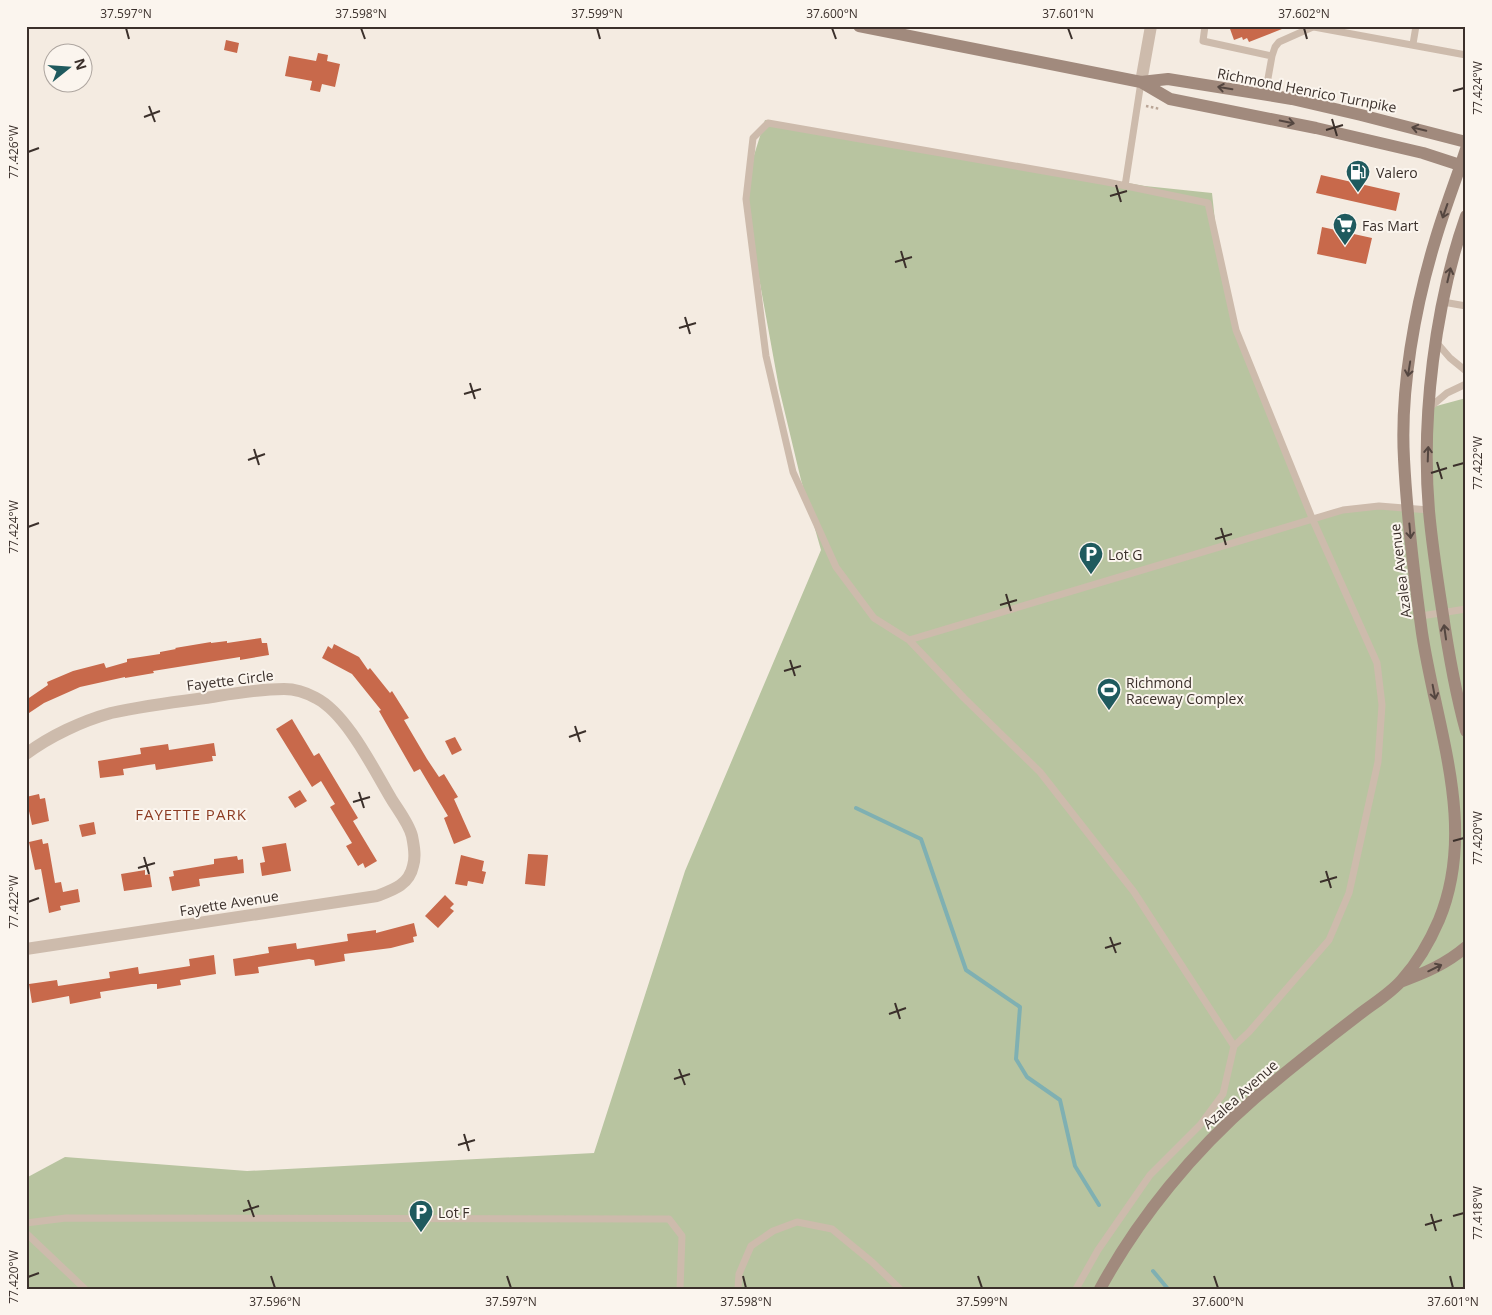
<svg xmlns="http://www.w3.org/2000/svg" width="1492" height="1315" viewBox="0 0 1492 1315" font-family="'Open Sans',sans-serif">
<rect width="100%" height="100%" fill="#f4ebe1"/>
<path fill="#b8c4a0" d="M 765,120 L 1145,186 L 1212,193 L 1219,258 L 1236,330 L 1312,518 L 1362,507 L 1429,510 L 1429,408 L 1466,398 L 1466,1289 L 26,1289 L 26,1178 L 65,1157 L 247,1171 L 594,1153 L 685,871 L 821,550 L 801,480 L 779,388 L 757,267 L 746,181 Z"/>
<g fill="none" stroke-linecap="round" stroke-linejoin="round">
<path stroke="#7fb0b2" stroke-width="4" d="M 856,808 L 921,839 L 966,970 L 1020,1007 L 1016,1059 L 1027,1077 L 1060,1100 L 1075,1166 L 1099,1205
M 1153,1271 L 1168,1289"/>
</g>
<path fill="#c8694b" d="M 1229,26 L 1287,26 L 1287,27 L 1249,42 L 1247,38 L 1243,40 L 1242,37 L 1234,40 Z
M 226,40 L 239,43 L 237,53 L 224,50 Z
M 318,53 L 328,55 L 327,61 L 340,64 L 335,87 L 322,84 L 320,92 L 310,90 L 312,81 L 285,76 L 289,56 L 316,61 Z
M 1321,175 L 1400,193 L 1396,211 L 1316,193 Z
M 1322,227 L 1372,238 L 1366,264 L 1317,254 Z
M 261,638 L 262,643 L 267,643 L 269,655 L 240,660 L 240,657 L 153,671 L 154,673 L 125,678 L 125,677 L 80,687 L 44,703 L 26,715 L 26,700 L 48,685 L 47,682 L 73,671 L 104,663 L 106,668 L 127,662 L 127,659 L 160,654 L 160,652 L 176,649 L 175,648 L 211,642 L 211,643 L 227,641 L 227,643 Z
M 334,644 L 359,657 L 368,670 L 370,668 L 390,693 L 392,691 L 409,718 L 404,720 L 427,759 L 439,777 L 444,774 L 458,797 L 454,799 L 471,837 L 454,844 L 444,818 L 448,816 L 420,769 L 414,772 L 379,711 L 381,710 L 352,674 L 322,658 L 328,646 L 332,649 Z
M 292,719 L 314,756 L 319,753 L 358,818 L 353,821 L 377,861 L 365,868 L 363,863 L 358,866 L 346,846 L 352,843 L 330,807 L 335,804 L 321,781 L 312,787 L 276,729 Z
M 455,737 L 462,750 L 452,755 L 445,741 Z
M 214,743 L 216,756 L 212,756 L 213,761 L 156,770 L 155,764 L 148,765 L 123,769 L 124,775 L 100,778 L 98,761 L 141,754 L 140,748 L 168,744 L 169,750 Z
M 300,790 L 307,801 L 295,808 L 288,797 Z
M 39,794 L 40,799 L 45,798 L 49,821 L 32,825 L 26,797 Z
M 94,822 L 96,834 L 82,837 L 79,825 Z
M 42,839 L 43,844 L 48,843 L 55,883 L 61,882 L 63,892 L 78,889 L 80,902 L 60,906 L 61,910 L 49,913 L 41,869 L 35,870 L 29,842 Z
M 286,843 L 291,871 L 262,876 L 260,863 L 265,862 L 262,847 Z
M 528,854 L 548,855 L 545,886 L 525,884 Z
M 461,855 L 484,861 L 482,871 L 486,872 L 483,884 L 468,881 L 467,886 L 455,884 Z
M 237,856 L 238,860 L 243,859 L 244,873 L 199,879 L 200,886 L 172,891 L 169,877 L 174,876 L 173,871 L 214,864 L 214,859 Z
M 145,870 L 145,875 L 150,874 L 152,887 L 124,891 L 121,874 Z
M 445,895 L 454,904 L 450,908 L 454,911 L 438,928 L 425,916 Z
M 414,923 L 417,936 L 413,937 L 414,942 L 391,948 L 344,954 L 345,961 L 315,966 L 314,960 L 309,959 L 258,967 L 259,973 L 235,976 L 233,959 L 269,953 L 268,947 L 296,943 L 297,949 L 348,941 L 347,934 L 376,930 L 376,933 Z
M 214,955 L 216,974 L 180,980 L 181,985 L 157,989 L 157,984 L 151,984 L 100,992 L 101,998 L 70,1004 L 69,996 L 32,1003 L 29,984 L 57,980 L 58,986 L 110,978 L 109,972 L 138,967 L 139,974 L 190,966 L 189,959 Z"/>
<g fill="none" stroke-linecap="round" stroke-linejoin="round">
<path stroke="#b9a596" stroke-width="2.5" stroke-dasharray="2.5 2.5" stroke-linecap="butt" d="M 1146,106 L 1160,109"/>
<path stroke="#cdbbac" stroke-width="7" d="M 1205,26 L 1203,41 L 1272,56 L 1265,95
M 1314,27 L 1466,55
M 1413,44 L 1416,26
M 1272,56 L 1275,47 L 1279,42 L 1315,26
M 1125,186 L 1141,82
M 1443,302 L 1466,306
M 1437,343 L 1450,358 L 1466,371
M 1429,408 L 1447,393 L 1466,384
M 1421,616 L 1466,609
M 909,640 L 1343,510 L 1379,506 L 1429,510
M 26,1223 L 66,1218 L 669,1219 L 682,1236 L 680,1289
M 26,1233 L 85,1289
M 738,1289 L 739,1274 L 751,1246 L 773,1231 L 797,1222 L 832,1229 L 872,1262 L 900,1289
M 1076,1289 L 1098,1250 L 1150,1175 L 1200,1125 L 1223,1094 L 1234,1046 L 1249,1032 L 1329,940 L 1349,893 L 1378,762 L 1382,705 L 1377,663 L 1312,518 L 1236,330 L 1208,203 L 1107,182 L 768,123 L 753,138 L 746,199 L 766,356 L 793,472 L 836,567 L 874,618 L 909,640 L 964,698 L 1040,772 L 1134,892 L 1234,1046"/>
<path stroke="#cdbbac" stroke-width="12" d="M 1141,82 L 1151,26
M 26,754 C 50,736 82,721 111,713 C 142,706 174,702 205,698 C 231,694 257,689 284,689 C 294,689 307,693 316,698 C 347,714 374,770 392,800 C 399,811 409,824 412,836 C 414,846 416,857 413,866 C 409,885 393,890 377,896 L 26,949"/>
<path stroke="#a18a7d" stroke-width="12" d="M 859,26 L 1141,82 L 1168,79 L 1292,99 L 1361,115 L 1466,142
M 1141,82 L 1170,99 L 1316,128 L 1423,153 L 1466,167
M 1466,216 C 1435,304 1421,418 1429,511 C 1432,544 1437,577 1442,609 C 1448,650 1455,691 1466,731
M 1400,982 C 1425,973 1446,964 1466,947
M 1100,1289 C 1139,1217 1194,1151 1255,1098 C 1288,1070 1322,1043 1356,1017 C 1371,1005 1390,994 1402,980 C 1417,963 1430,941 1439,920 C 1478,826 1436,727 1422,633 C 1414,575 1407,517 1404,459 C 1400,389 1415,307 1435,241 C 1444,210 1456,180 1466,149"/>
</g>
<defs><path id="oneway-shaft" d="M-6 0H5M1.5-3L5.5 0L1.5 3" fill="none" stroke-width="1.6" stroke-linecap="round" stroke-linejoin="round" transform="scale(1.25)"/></defs>
<g stroke="#544640">
<use href="#oneway-shaft" transform="translate(1225 88) rotate(-171)"/>
<use href="#oneway-shaft" transform="translate(1287 122) rotate(11)"/>
<use href="#oneway-shaft" transform="translate(1419 129) rotate(-166)"/>
<use href="#oneway-shaft" transform="translate(1445 211) rotate(109)"/>
<use href="#oneway-shaft" transform="translate(1449 275) rotate(-77)"/>
<use href="#oneway-shaft" transform="translate(1409 369) rotate(99)"/>
<use href="#oneway-shaft" transform="translate(1428 454) rotate(-88)"/>
<use href="#oneway-shaft" transform="translate(1410 531) rotate(85)"/>
<use href="#oneway-shaft" transform="translate(1445 632) rotate(-98)"/>
<use href="#oneway-shaft" transform="translate(1434 692) rotate(79)"/>
<use href="#oneway-shaft" transform="translate(1435 968) rotate(-26)"/>
</g>
<path fill="none" stroke="#3b302b" stroke-width="2" d="M 126,28 L 129,39M 361,28 L 365,39M 597,28 L 600,39M 832,28 L 836,39M 1068,28 L 1072,39M 1304,28 L 1307,39M 1453,91 L 1464,88M 149,106 L 155,122M 144,117 L 160,111M 1332,119 L 1337,136M 1326,130 L 1343,125M 28,152 L 39,148M 1116,185 L 1121,202M 1110,196 L 1127,191M 901,251 L 906,268M 895,262 L 912,257M 685,317 L 690,334M 679,328 L 696,323M 470,383 L 475,399M 464,394 L 481,389M 254,449 L 259,465M 248,460 L 265,454M 1437,462 L 1442,479M 1453,466 L 1464,463M 1431,473 L 1447,468M 28,527 L 39,523M 1221,528 L 1226,545M 1215,539 L 1232,534M 1006,594 L 1011,611M 1000,605 L 1017,600M 790,660 L 795,676M 784,671 L 801,666M 575,726 L 580,742M 569,737 L 586,731M 359,792 L 364,808M 353,802 L 370,797M 1453,841 L 1464,838M 144,857 L 149,874M 138,868 L 155,863M 1326,871 L 1331,888M 1320,882 L 1337,877M 28,902 L 39,898M 1110,937 L 1116,953M 1105,948 L 1121,943M 895,1003 L 900,1019M 889,1014 L 906,1008M 679,1069 L 685,1085M 674,1079 L 690,1074M 464,1134 L 469,1151M 458,1145 L 475,1140M 248,1200 L 254,1217M 243,1211 L 259,1206M 1431,1214 L 1436,1231M 1453,1216 L 1464,1213M 1425,1225 L 1442,1220M 271,1276 L 275,1288M 507,1276 L 511,1288M 743,1276 L 746,1288M 978,1276 L 982,1288M 1214,1276 L 1218,1288M 1450,1276 L 1453,1288M 28,1277 L 39,1273"/>
<defs>
<symbol id="fuel-pin" viewBox="-11 -11 22 30"><path d="M0 17L-7.5 6A9.5 9.5 0 1 1 7.5 6Z" fill="#1f5a5e" stroke="#fbf5ee"/><path d="M-5.5-6h7V0h2V4h1.3V-2.5L3-4.5l.8-.8L6-3V5H2.5V1h-1V6h-7ZM-4.2-4.7v3.2H.2V-4.7Z" fill="#fff"/></symbol>
<symbol id="supermarket-pin" viewBox="-11 -11 22 30"><path d="M0 17L-7.5 6A9.5 9.5 0 1 1 7.5 6Z" fill="#1f5a5e" stroke="#fbf5ee"/><path d="M-6-5.5h2.5l.6 2H6L4.5 2H-2.5L-4.4-4H-6ZM-1.5 3.2a1.3 1.3 0 1 0 .1 0ZM3 3.2a1.3 1.3 0 1 0 .1 0Z" fill="#fff"/></symbol>
<symbol id="parking-pin" viewBox="-11 -11 22 30"><path d="M0 17L-7.5 6A9.5 9.5 0 1 1 7.5 6Z" fill="#1f5a5e" stroke="#fbf5ee"/><path d="M-3.5-5.5H1a3.5 3.5 0 0 1 0 7H-1V5.5H-3.5ZM-1-3.4V-.6H.8a1.4 1.4 0 0 0 0-2.8Z" fill="#fff"/></symbol>
<symbol id="stadium-pin" viewBox="-11 -11 22 30"><path d="M0 17L-7.5 6A9.5 9.5 0 1 1 7.5 6Z" fill="#1f5a5e" stroke="#fbf5ee"/><path d="M0-5a6.5 5 0 1 0 0 10a6.5 5 0 1 0 0-10ZM-3.5-1.8h7v3.6h-7Z" fill="#fff"/></symbol>
</defs>
<g fill-rule="evenodd">
<use href="#fuel-pin" x="1344" y="158" width="28" height="38"/>
<use href="#supermarket-pin" x="1331" y="211" width="28" height="38"/>
<use href="#parking-pin" x="1077" y="540" width="28" height="38"/>
<use href="#stadium-pin" x="1095" y="676" width="28" height="38"/>
<use href="#parking-pin" x="407" y="1198" width="28" height="38"/>
</g>
<g text-anchor="middle" dominant-baseline="central" stroke-width="4" stroke-linejoin="round" paint-order="stroke">
<g font-size="14" fill="#3b302b" stroke="#fbf5ee">
<text transform="translate(1307 90) rotate(11)">Richmond Henrico Turnpike</text>
<text transform="translate(1400 571) rotate(-97)">Azalea Avenue</text>
<text transform="translate(230 680) rotate(-7)">Fayette Circle</text>
<text transform="translate(229 903) rotate(-9)">Fayette Avenue</text>
<text transform="translate(1240 1094) rotate(-42)">Azalea Avenue</text>
</g>
<g font-size="14" fill="#3b302b" stroke="#fbf5ee" text-anchor="start">
<text x="1376" y="172">Valero</text>
<text x="1362" y="225">Fas Mart</text>
<text x="1108" y="554">Lot G</text>
<text x="1126" y="682">Richmond<tspan x="1126" dy="16">Raceway Complex</tspan></text>
<text x="438" y="1212">Lot F</text>
</g>
<g font-size="15" letter-spacing="1" fill="#8c3b22" stroke="#fbf5ee">
<text x="191" y="814">FAYETTE PARK</text>
</g>
</g>
<rect width="1492" height="1315" fill="none" stroke="#fbf5ee" stroke-width="55"/>
<g transform="translate(68 68) rotate(73)"><circle r="24" fill="#fbf5ee" stroke="#aea6a0"/>
<path d="M0-4L9 19L0 12L-9 19Z" fill="#1f5a5e"/>
<text y="-8" font-size="14" font-weight="bold" text-anchor="middle" fill="#3b302b">N</text>
</g>
<rect x="28" y="28" width="1436" height="1260" fill="none" stroke="#3b302b" stroke-width="2"/>
<g font-size="12" text-anchor="middle" fill="#3b302b">
<text x="126" y="18">37.597°N</text>
<text x="361" y="18">37.598°N</text>
<text x="597" y="18">37.599°N</text>
<text x="832" y="18">37.600°N</text>
<text x="1068" y="18">37.601°N</text>
<text x="1304" y="18">37.602°N</text>
<text transform="translate(1478 88) rotate(-90)" y="4">77.424°W</text>
<text transform="translate(14 152) rotate(-90)" y="4">77.426°W</text>
<text transform="translate(1478 463) rotate(-90)" y="4">77.422°W</text>
<text transform="translate(14 527) rotate(-90)" y="4">77.424°W</text>
<text transform="translate(1478 838) rotate(-90)" y="4">77.420°W</text>
<text transform="translate(14 902) rotate(-90)" y="4">77.422°W</text>
<text transform="translate(1478 1213) rotate(-90)" y="4">77.418°W</text>
<text transform="translate(14 1277) rotate(-90)" y="4">77.420°W</text>
<text x="275" y="1306">37.596°N</text>
<text x="511" y="1306">37.597°N</text>
<text x="746" y="1306">37.598°N</text>
<text x="982" y="1306">37.599°N</text>
<text x="1218" y="1306">37.600°N</text>
<text x="1453" y="1306">37.601°N</text>
</g>
</svg>
